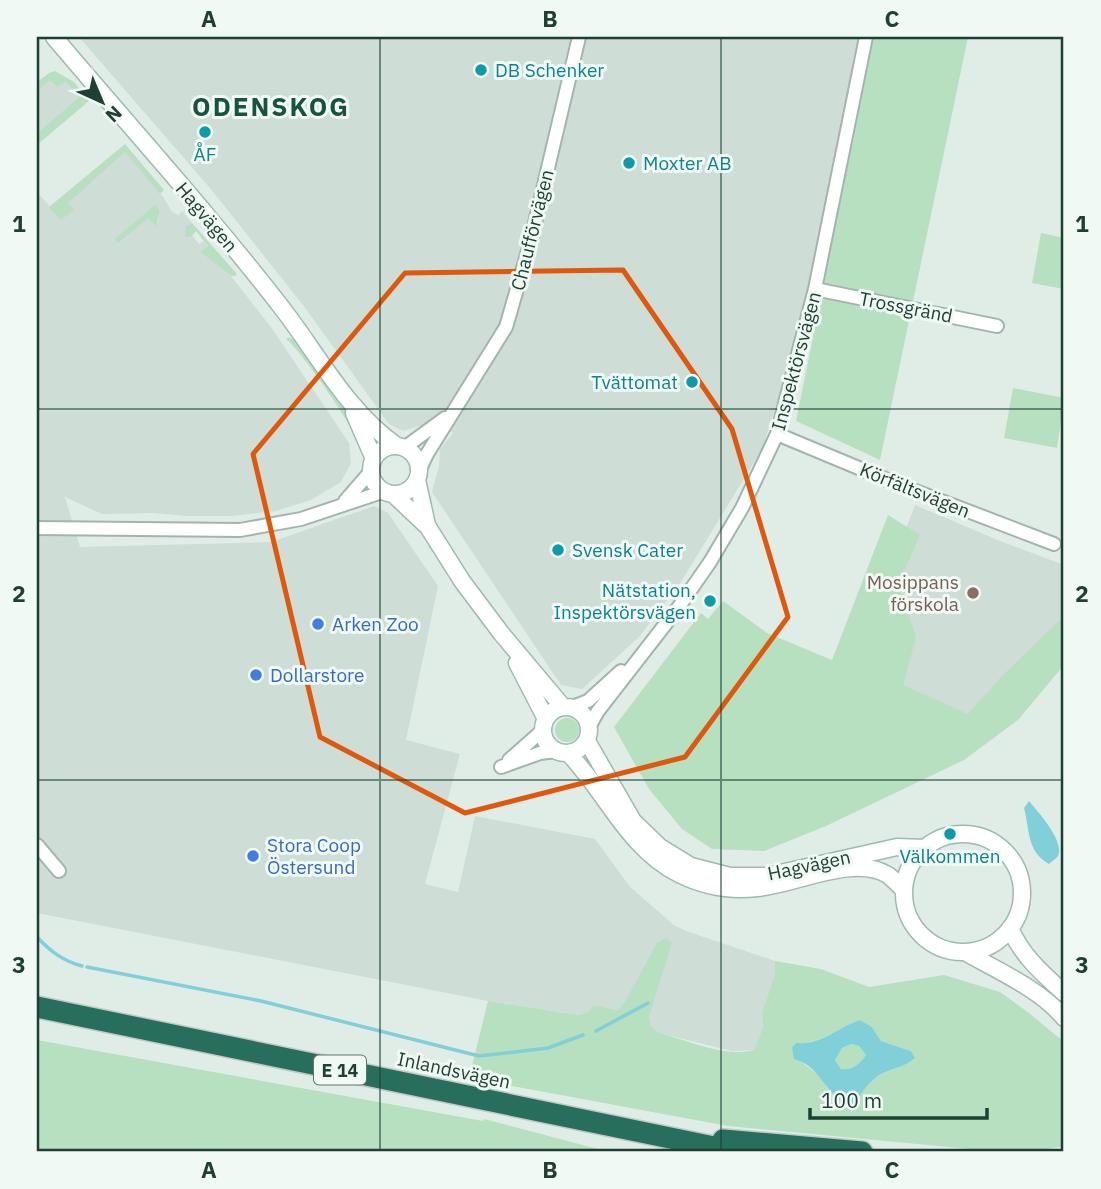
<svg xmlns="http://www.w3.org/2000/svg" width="1101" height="1189" viewBox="0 0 1101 1189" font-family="'IBM Plex Sans',sans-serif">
<rect width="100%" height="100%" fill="#e0ede6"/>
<path fill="#ceddd5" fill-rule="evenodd" d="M 79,37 L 858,37 L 800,330 L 762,449 L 681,582 L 639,637 L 582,689 L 561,685 L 432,492 L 439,466 L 440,449 L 453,433 L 439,420 L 403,431 L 389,424 L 303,305 L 210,188 Z
M 50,79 L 65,81 L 79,97 L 37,133 L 37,91 Z
M 125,152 L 163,197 L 172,212 L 179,215 L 182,211 L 192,223 L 186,226 L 191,237 L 192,235 L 199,244 L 204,241 L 208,247 L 201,253 L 231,276 L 273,330 L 349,443 L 351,463 L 341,482 L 311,500 L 276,511 L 232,516 L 188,516 L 153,513 L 102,514 L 65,497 L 80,547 L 271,542 L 374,506 L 388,513 L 438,586 L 406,740 L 460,754 L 425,884 L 458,892 L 475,816 L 595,839 L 630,887 L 674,925 L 686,931 L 775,961 L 775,973 L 762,1013 L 763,1027 L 754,1050 L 732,1051 L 659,1033 L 651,1026 L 649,1016 L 626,1000 L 618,1010 L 593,1005 L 588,1012 L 580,1015 L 488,1001 L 37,913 L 37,192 L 62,220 L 67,203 ZM 156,204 L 160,212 L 158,222 L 155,225 L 148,217 L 120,243 L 114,239 Z
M 915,505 L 1000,541 L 1064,565 L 1064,620 L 969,736 L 850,675 Z"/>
<path fill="#b6e0bf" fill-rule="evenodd" d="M 874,37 L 968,37 L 880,460 L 796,421 Z
M 55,71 L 74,82 L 89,101 L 37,145 L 37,133 L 79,97 L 65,81 L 57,87 L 50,80 L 37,91 L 37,82 L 49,73 Z
M 125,144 L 164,190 L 160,194 L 125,152 L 68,203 L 74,210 L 61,220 L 49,207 Z
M 156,204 L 160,212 L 156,226 L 148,218 L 119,243 L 114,239 Z
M 192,223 L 237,274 L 235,276 L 231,276 L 200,252 L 208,246 L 196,231 L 191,237 L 185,237 L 186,226 Z
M 1041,233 L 1064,238 L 1064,289 L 1032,283 Z
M 289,337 L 298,342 L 304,350 L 348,414 L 363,445 L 359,444 C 354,427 300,349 286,339 Z
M 1013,388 L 1064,398 L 1057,448 L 1004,438 Z
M 888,515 L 920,535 L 898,585 L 916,637 L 903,685 L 968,714 L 1001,677 L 1064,616 L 1064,665 L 1018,720 L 964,760 L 826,826 L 764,851 L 712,849 L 682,829 L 649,789 L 614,727 L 701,613 L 708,619 L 723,601 L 767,633 L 832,660 Z
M555 730a12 12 0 1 1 24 0a12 12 0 1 1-24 0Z
M 666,938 L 672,943 L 649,1016 L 651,1026 L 659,1033 C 688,1040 724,1058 754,1050 L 763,1027 L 762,1013 L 775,973 L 775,961 L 821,969 L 869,987 L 944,975 L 1000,992 L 1029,1013 L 1064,1042 L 1064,1146 L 1031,1152 L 1001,1152 L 728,1126 L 469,1078 L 488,1001 L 579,1015 L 588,1012 L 593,1005 L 618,1010 L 626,1000 L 657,943 ZM 860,1020 L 872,1027 L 881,1041 L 911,1051 L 915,1058 C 903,1069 887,1069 874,1079 C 862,1088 859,1099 846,1106 L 826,1086 L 820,1076 L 799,1060 L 792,1047 L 796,1043 C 821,1045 837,1027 860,1020 Z
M 37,1040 L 483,1121 L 484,1119 L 609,1152 L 37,1152 Z
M 851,1044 L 859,1046 L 866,1055 C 859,1065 853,1070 841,1069 L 835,1060 L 842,1048 Z"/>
<path fill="#81cfd8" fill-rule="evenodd" d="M 1029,801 C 1038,812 1065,841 1058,856 C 1056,859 1052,861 1049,864 C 1026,851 1030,829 1024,808 Z
M 860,1020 L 872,1027 L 881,1041 L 911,1051 L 915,1058 C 904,1068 891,1068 878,1076 C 866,1084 861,1096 851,1106 L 846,1106 C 840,1100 834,1095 829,1089 C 818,1076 812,1064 794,1059 L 792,1047 L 796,1043 C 823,1045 835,1028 860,1020 ZM 851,1044 L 859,1046 L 866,1055 C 859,1065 853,1070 841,1069 L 835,1060 L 842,1048 Z"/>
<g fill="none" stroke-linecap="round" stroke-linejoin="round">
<path stroke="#81cfd8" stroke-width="3.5" d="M 37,937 C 50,951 63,961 82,966
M 87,967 L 261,1001 L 479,1056 L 548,1048 L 583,1035
M 596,1031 L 648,1003"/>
<defs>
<path id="street" d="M 815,289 L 997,326
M 777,434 L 897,484 L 1054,544
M 404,448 L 445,418
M 419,471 L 427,454 L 506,327 L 530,244 L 579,37
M 345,501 L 371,471
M 37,528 L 240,530 L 301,519 L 385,491
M 572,707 L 588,701 L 621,671
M 589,727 L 598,711 L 678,608 L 710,562 L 742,508 L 777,434 L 815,289 L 866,37
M 509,760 L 543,730
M 501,767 L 540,753 L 556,751
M 37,845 L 59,871"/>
<path id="secondary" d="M 54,37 C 130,127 210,215 282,308 C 319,356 347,411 397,446
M 354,413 L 374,459
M371 470a24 24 0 1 1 48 0a24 24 0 1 1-48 0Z
M 417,480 L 427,525
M 393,494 L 428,527 L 462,581 L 501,633 L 563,707
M 517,663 L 546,719
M543 730a23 23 0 1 1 46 0a23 23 0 1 1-46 0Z
M 587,741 L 633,821 L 660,847 L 691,866 L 730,876 L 767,876 L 897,847 L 925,848
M 568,753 C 606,792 628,849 679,874 C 703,886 731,891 757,888 C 794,885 854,854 888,875 C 893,879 899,885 903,889
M904 893a59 59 0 1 1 118 0a59 59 0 1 1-118 0Z
M 1010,928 C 1022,956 1042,973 1064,993
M 965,952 C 998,971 1040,989 1064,1018"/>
<path id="highway" d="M 37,1007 L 738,1152
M 723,1140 L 862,1152"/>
</defs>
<use href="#street" stroke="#a2b5ad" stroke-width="16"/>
<use href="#secondary" stroke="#9dbaae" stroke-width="19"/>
<use href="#highway" stroke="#c0c9c6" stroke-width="24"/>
<use href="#street" stroke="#fff" stroke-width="12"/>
<use href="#secondary" stroke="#fff" stroke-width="16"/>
<use href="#highway" stroke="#276e5c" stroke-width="21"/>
</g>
<path fill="none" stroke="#de580e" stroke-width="5" stroke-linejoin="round" d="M 623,270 L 732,429 L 788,617 L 685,757 L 465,813 L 320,737 L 253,454 L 405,273 Z"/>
<path fill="none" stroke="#1e3f34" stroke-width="2" stroke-opacity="0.55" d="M 380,37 L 380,1152M 721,37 L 721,1152M 37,409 L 1064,409M 37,780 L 1064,780"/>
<g fill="#0f9aa8" stroke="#f1f9f4" stroke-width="2.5">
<circle cx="481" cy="70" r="7"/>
<circle cx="205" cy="132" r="7"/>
<circle cx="629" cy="163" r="7"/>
<circle cx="692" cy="382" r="7"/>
<circle cx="558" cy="550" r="7"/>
<circle cx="710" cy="601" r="7"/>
<circle cx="950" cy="834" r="7"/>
</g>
<circle fill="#8d6e63" stroke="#f1f9f4" stroke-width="2.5" cx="973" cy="593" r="7"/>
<g fill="#3f7fe0" stroke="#f1f9f4" stroke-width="2.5">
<circle cx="318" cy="624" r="7"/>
<circle cx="256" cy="675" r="7"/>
<circle cx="253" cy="856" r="7"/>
</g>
<g text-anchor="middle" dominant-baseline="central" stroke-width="6" stroke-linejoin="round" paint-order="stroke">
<rect fill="#f1f9f4" stroke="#5d776e" stroke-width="2" x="314" y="1055.5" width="52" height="29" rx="5"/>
<g font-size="18" font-weight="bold" fill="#1e3f34">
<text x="340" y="1070">E 14</text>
</g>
<g font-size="19" fill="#0d838f" stroke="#f1f9f4" text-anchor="start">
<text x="495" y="70">DB Schenker</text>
<text x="205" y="154" text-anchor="middle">ÅF</text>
<text x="643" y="163">Moxter AB</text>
<text x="678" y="382" text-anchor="end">Tvättomat</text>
<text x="572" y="550">Svensk Cater</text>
<text x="696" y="590" text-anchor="end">Nätstation,<tspan x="696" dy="22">Inspektörsvägen</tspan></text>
<text x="950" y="856" text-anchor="middle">Välkommen</text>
</g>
<g font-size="19" fill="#1e3f34" stroke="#f1f9f4">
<text transform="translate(207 217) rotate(50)">Hagvägen</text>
<text transform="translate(532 230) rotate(-76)">Chaufförvägen</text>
<text transform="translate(906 307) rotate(11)">Trossgränd</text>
<text transform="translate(796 361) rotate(-75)">Inspektörsvägen</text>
<text transform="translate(915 490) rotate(22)">Körfältsvägen</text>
<text transform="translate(809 865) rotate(-12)">Hagvägen</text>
<text transform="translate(454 1070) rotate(12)">Inlandsvägen</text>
</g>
<g font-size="19" fill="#785e54" stroke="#f1f9f4" text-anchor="end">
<text x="959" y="582">Mosippans<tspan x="959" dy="22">förskola</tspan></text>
</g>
<g font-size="19" fill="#366cbe" stroke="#f1f9f4" text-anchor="start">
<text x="332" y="624">Arken Zoo</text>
<text x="270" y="675">Dollarstore</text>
<text x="267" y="845">Stora Coop<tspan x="267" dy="22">Östersund</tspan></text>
</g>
<g font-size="26" font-weight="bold" letter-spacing="2" fill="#185342" stroke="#f1f9f4">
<text x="271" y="106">ODENSKOG</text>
</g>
</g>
<rect width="1101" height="1189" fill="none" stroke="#f1f9f4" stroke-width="77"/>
<g transform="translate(102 102) rotate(136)" stroke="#f1f9f4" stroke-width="5" paint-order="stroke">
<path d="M0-5L12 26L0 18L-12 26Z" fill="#1e3f34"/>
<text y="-10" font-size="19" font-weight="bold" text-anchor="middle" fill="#1e3f34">N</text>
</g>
<path d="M810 1108v10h177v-10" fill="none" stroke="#1e3f34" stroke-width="3.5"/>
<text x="821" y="1108" font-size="21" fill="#1e3f34" stroke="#f1f9f4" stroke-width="5" paint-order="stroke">100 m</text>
<rect x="38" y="38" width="1024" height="1112" fill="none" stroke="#1e3f34" stroke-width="2.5"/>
<g font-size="23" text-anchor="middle" font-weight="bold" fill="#1e3f34">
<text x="209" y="27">A</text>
<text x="550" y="27">B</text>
<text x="892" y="27">C</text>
<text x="19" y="232">1</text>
<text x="1082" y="232">1</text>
<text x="19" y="602">2</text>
<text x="1082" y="602">2</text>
<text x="19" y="973">3</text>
<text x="1082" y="973">3</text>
<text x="209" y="1178">A</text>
<text x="550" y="1178">B</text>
<text x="892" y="1178">C</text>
</g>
</svg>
